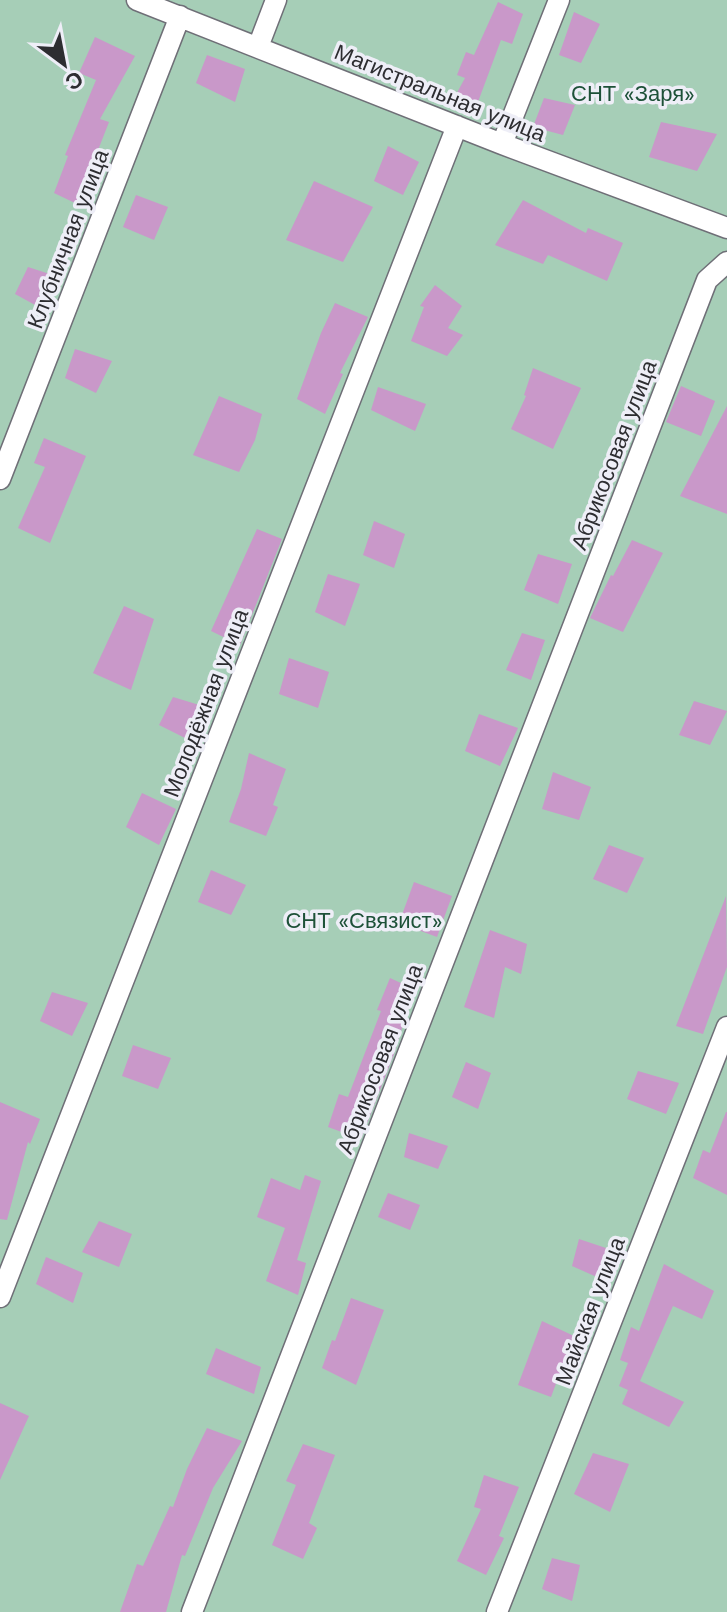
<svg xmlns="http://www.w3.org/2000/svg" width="727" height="1612" viewBox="0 0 727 1612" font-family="'Work Sans',sans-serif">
<rect width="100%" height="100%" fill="#e1e1ea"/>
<path fill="#a6ceb7" d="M 0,0 L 727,0 L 727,1612 L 0,1612 Z"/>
<path fill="#c998c9" d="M 498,2 L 523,14 L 512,44 L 501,40 L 475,110 L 453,100 L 465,78 L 457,75 L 466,52 L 474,55 Z
M 574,12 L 600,24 L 581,63 L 559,55 Z
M 95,37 L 135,56 L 100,119 L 109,122 L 77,204 L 54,193 L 68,156 L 65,155 L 96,80 L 79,73 Z
M 207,55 L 245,69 L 235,102 L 196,83 Z
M 544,98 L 575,105 L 563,135 L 533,127 Z
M 661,122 L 717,134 L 697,171 L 649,157 Z
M 388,146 L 419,162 L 403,195 L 374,181 Z
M 314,181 L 373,207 L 343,262 L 286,240 Z
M 136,195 L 168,207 L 154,240 L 123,227 Z
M 523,200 L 586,233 L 588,228 L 623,243 L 607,281 L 548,255 L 543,264 L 495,245 Z
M 28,267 L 62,278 L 46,311 L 15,294 Z
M 435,285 L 462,306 L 448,328 L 463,335 L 447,356 L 411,341 L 424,307 L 420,306 Z
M 335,303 L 368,317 L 340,373 L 343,374 L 325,414 L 297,399 L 321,333 Z
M 75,349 L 112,361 L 96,393 L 65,378 Z
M 533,368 L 581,388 L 553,449 L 511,429 L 526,396 L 524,395 Z
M 681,386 L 715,401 L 701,436 L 666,422 Z
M 378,387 L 426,404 L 415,431 L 371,410 Z
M 219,396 L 262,414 L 255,440 L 239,472 L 193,455 Z
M 727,406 L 727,514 L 680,496 Z
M 44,438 L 86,456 L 50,543 L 18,528 L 45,467 L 34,463 Z
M 374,521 L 405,534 L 394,568 L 363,555 Z
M 257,529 L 282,539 L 240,645 L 211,631 Z
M 632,540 L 663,553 L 623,632 L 590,618 L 611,575 L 613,576 Z
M 538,554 L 572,564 L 558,604 L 524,590 Z
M 328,574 L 360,584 L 345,626 L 315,612 Z
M 124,606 L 154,619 L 131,690 L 93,673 Z
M 522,633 L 545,640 L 531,680 L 506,670 Z
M 289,658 L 329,672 L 318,708 L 279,694 Z
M 173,697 L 206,707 L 191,741 L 159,725 Z
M 694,701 L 727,711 L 710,745 L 679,735 Z
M 479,714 L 518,728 L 500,766 L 465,751 Z
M 249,753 L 286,769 L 273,805 L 278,807 L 266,836 L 229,822 L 241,789 Z
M 553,772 L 591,787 L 579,820 L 542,809 Z
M 142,793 L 176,809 L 159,845 L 126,827 Z
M 609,845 L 644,858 L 627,893 L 593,879 Z
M 211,870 L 246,885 L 231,915 L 198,902 Z
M 414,882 L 452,896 L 437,937 L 399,923 Z
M 726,896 L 727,967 L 703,1034 L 676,1026 Z
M 490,930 L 527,944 L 521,974 L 505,967 L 494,1018 L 464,1007 Z
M 390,978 L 414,989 L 394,1054 L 361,1139 L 328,1127 L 339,1094 L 348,1097 L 381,1011 L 377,1010 Z
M 52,992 L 88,1003 L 72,1036 L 40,1021 Z
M 133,1045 L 171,1058 L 158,1089 L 122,1076 Z
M 466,1062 L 491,1073 L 478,1109 L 452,1097 Z
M 638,1071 L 679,1083 L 666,1114 L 627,1099 Z
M 0,1102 L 40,1119 L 30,1144 L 28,1142 L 7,1220 L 0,1219 Z
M 726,1112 L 727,1112 L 727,1195 L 693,1178 L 703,1150 L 710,1153 Z
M 409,1133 L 448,1146 L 438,1169 L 404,1157 Z
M 305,1175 L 321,1181 L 297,1260 L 306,1263 L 298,1295 L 266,1281 L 285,1228 L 257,1217 L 271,1178 L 300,1190 Z
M 388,1193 L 420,1205 L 410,1230 L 378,1217 Z
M 99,1221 L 132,1234 L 119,1267 L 82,1252 Z
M 579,1239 L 609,1249 L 599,1278 L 572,1266 Z
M 46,1257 L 83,1273 L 73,1303 L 36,1284 Z
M 664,1264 L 714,1291 L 702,1319 L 673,1306 L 640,1381 L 684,1402 L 669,1427 L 622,1404 L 628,1390 L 619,1386 L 628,1363 L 620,1360 L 631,1327 L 639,1331 Z
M 351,1298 L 384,1310 L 356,1385 L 322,1368 L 332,1340 L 335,1341 Z
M 542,1321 L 574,1336 L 551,1397 L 518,1385 Z
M 216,1348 L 261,1367 L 254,1394 L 206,1374 Z
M 0,1403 L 29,1416 L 0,1480 Z
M 207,1428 L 242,1441 L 213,1488 L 185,1556 L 182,1555 L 166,1612 L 120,1612 L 137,1564 L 143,1566 L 170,1506 L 173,1507 L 187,1469 Z
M 303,1444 L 335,1455 L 309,1523 L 317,1528 L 303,1559 L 272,1545 L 296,1485 L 286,1481 Z
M 593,1453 L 629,1464 L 610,1512 L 574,1494 Z
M 484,1475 L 519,1487 L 499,1536 L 504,1538 L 486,1575 L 457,1561 L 481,1509 L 474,1507 Z
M 552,1558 L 580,1565 L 572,1601 L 542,1589 Z"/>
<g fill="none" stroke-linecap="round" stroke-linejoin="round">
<defs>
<path id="minor" d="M 137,0 L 502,144 L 727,228
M 258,47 L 276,0
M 502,144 L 559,0
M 0,479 L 180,16
M 0,1297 L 457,126
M 192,1612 L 707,280 L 727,262
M 497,1612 L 727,1027"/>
</defs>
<use href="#minor" stroke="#6f6f77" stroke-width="23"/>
<use href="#minor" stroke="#fff" stroke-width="20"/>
</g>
<g text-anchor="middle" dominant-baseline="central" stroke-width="7" stroke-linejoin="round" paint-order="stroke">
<g font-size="22" fill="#2d2d31" stroke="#eeeef7">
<text transform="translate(440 93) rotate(22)">Магистральная улица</text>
<text transform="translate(68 239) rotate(-69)">Клубничная улица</text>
<text transform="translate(614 455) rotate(-69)">Абрикосовая улица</text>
<text transform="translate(206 703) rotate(-69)">Молодёжная улица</text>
<text transform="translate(380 1059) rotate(-69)">Абрикосовая улица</text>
<text transform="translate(590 1311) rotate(-69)">Майская улица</text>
</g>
<g font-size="22" fill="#1d5138" stroke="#eeeef7">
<text x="633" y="93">СНТ «Заря»</text>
<text x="364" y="920">СНТ «Связист»</text>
</g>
</g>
<g transform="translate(64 64) rotate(148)" stroke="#eeeef7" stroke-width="6" paint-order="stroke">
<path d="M0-6L14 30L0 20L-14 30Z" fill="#2d2d31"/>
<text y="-12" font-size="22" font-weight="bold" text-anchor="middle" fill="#2d2d31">С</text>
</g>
</svg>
